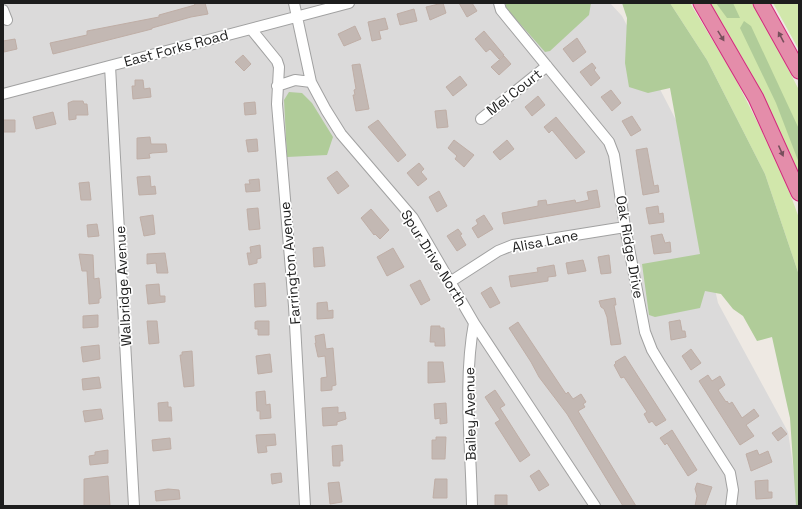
<svg xmlns="http://www.w3.org/2000/svg" width="802" height="509" viewBox="0 0 802 509" font-family="'Space Grotesk',sans-serif">
<rect width="100%" height="100%" fill="#eee9e3"/>
<path fill="#dbdada" d="M 3,3 L 610,3 L 622,16 L 678,124 L 718,303 L 788,432 L 799,506 L 3,506 Z"/>
<path fill="#d1e7ab" d="M 670,3 L 690,3 L 733,74 L 781,169 L 799,218 L 799,275 L 765,174 L 707,60 Z
M 709,3 L 752,3 L 778,49 L 799,90 L 799,176 L 746,64 Z
M 773,3 L 799,3 L 799,50 Z"/>
<path fill="#b0cc99" d="M 506,3 L 591,3 L 589,15 L 550,51 L 545,52 L 506,8 Z
M 622,3 L 670,3 L 707,60 L 765,174 L 799,275 L 799,506 L 796,506 L 790,418 L 772,337 L 757,341 L 743,316 L 733,309 L 721,294 L 705,291 L 700,308 L 655,317 L 649,315 L 642,264 L 700,254 L 670,88 L 648,93 L 629,87 L 625,63 L 627,18 Z
M 716,3 L 733,3 L 740,18 L 727,18 Z
M 744,21 L 751,26 L 799,129 L 799,163 L 776,103 L 740,28 Z
M 289,92 L 302,93 L 312,103 L 333,137 L 327,155 L 287,157 L 284,100 Z"/>
<path fill="#c3b8b3" stroke="#bfaea6" d="M 194,3 L 205,3 L 208,14 L 191,17 L 152,28 L 152,29 L 53,54 L 50,43 L 87,35 L 87,31 L 159,17 L 159,15 L 195,5 Z
M 443,3 L 446,13 L 430,20 L 426,7 Z
M 459,3 L 472,3 L 477,11 L 467,17 Z
M 414,9 L 417,21 L 400,25 L 397,14 Z
M 385,18 L 388,29 L 379,31 L 381,39 L 372,41 L 368,22 Z
M 355,26 L 361,39 L 344,46 L 338,34 Z
M 484,31 L 504,55 L 499,59 L 490,49 L 486,52 L 475,39 Z
M 577,38 L 586,52 L 573,62 L 563,49 Z
M 15,39 L 17,49 L 4,52 L 3,41 Z
M 243,55 L 251,64 L 244,71 L 235,62 Z
M 504,56 L 511,64 L 499,75 L 491,67 Z
M 592,63 L 596,68 L 594,70 L 600,78 L 591,86 L 580,72 Z
M 360,64 L 369,109 L 356,111 L 353,95 L 355,95 L 354,90 L 356,89 L 352,65 Z
M 460,76 L 467,85 L 453,96 L 446,87 Z
M 135,80 L 143,80 L 144,89 L 150,88 L 151,97 L 133,99 L 132,86 L 135,86 Z
M 611,90 L 621,103 L 612,111 L 601,97 Z
M 538,96 L 545,105 L 532,116 L 525,107 Z
M 73,101 L 83,101 L 84,104 L 87,104 L 88,115 L 76,115 L 76,119 L 69,120 L 68,103 Z
M 255,102 L 256,114 L 245,115 L 244,103 Z
M 446,110 L 448,127 L 437,128 L 435,111 Z
M 53,112 L 56,124 L 36,129 L 33,117 Z
M 632,116 L 641,130 L 631,136 L 622,121 Z
M 556,117 L 585,152 L 576,159 L 552,130 L 549,133 L 544,127 Z
M 3,120 L 15,120 L 15,132 L 3,132 Z
M 378,120 L 406,155 L 398,162 L 368,127 Z
M 150,137 L 151,144 L 166,144 L 167,152 L 152,153 L 149,154 L 150,158 L 137,159 L 137,138 Z
M 257,139 L 258,151 L 248,152 L 246,140 Z
M 454,140 L 474,155 L 464,167 L 455,159 L 457,156 L 448,148 Z
M 507,140 L 514,149 L 500,160 L 493,152 Z
M 647,148 L 654,186 L 658,185 L 659,192 L 643,195 L 636,150 Z
M 419,163 L 424,169 L 421,172 L 427,179 L 418,186 L 407,173 Z
M 337,171 L 349,186 L 338,194 L 327,178 Z
M 150,176 L 151,187 L 155,186 L 156,194 L 139,195 L 137,177 Z
M 259,179 L 260,191 L 246,192 L 245,184 L 250,184 L 249,180 Z
M 89,182 L 91,200 L 81,200 L 79,183 Z
M 597,190 L 600,207 L 504,224 L 502,213 L 538,206 L 538,201 L 546,200 L 547,205 L 575,200 L 576,203 L 589,200 L 587,192 Z
M 439,191 L 447,206 L 437,212 L 429,197 Z
M 658,206 L 659,214 L 663,213 L 664,222 L 649,224 L 646,208 Z
M 258,208 L 260,229 L 249,230 L 247,209 Z
M 371,209 L 389,230 L 380,239 L 375,234 L 374,235 L 361,218 Z
M 153,215 L 155,234 L 144,236 L 140,217 Z
M 484,215 L 493,229 L 478,238 L 472,228 L 478,224 L 476,220 Z
M 97,224 L 99,236 L 88,237 L 87,225 Z
M 458,229 L 462,234 L 460,235 L 466,245 L 457,251 L 447,236 Z
M 662,234 L 665,243 L 670,242 L 671,252 L 654,254 L 651,236 Z
M 260,245 L 261,258 L 257,259 L 257,263 L 249,265 L 247,253 L 251,253 L 250,247 Z
M 323,247 L 325,266 L 314,267 L 313,248 Z
M 393,248 L 404,267 L 387,276 L 377,257 Z
M 165,253 L 168,273 L 157,273 L 156,263 L 147,264 L 147,254 Z
M 79,254 L 93,255 L 94,279 L 99,278 L 101,298 L 99,299 L 99,303 L 89,304 L 87,271 L 82,271 Z
M 609,255 L 611,273 L 601,274 L 598,257 Z
M 583,260 L 586,271 L 568,274 L 566,263 Z
M 554,265 L 556,276 L 548,277 L 548,281 L 511,287 L 509,276 L 538,272 L 537,268 Z
M 420,280 L 430,300 L 421,305 L 410,285 Z
M 265,283 L 266,306 L 255,307 L 254,284 Z
M 159,284 L 160,296 L 165,296 L 165,302 L 148,304 L 146,285 Z
M 491,287 L 500,303 L 490,308 L 481,293 Z
M 615,298 L 616,305 L 614,305 L 621,344 L 611,345 L 607,317 L 604,309 L 601,307 L 599,301 Z
M 327,302 L 328,311 L 333,310 L 333,318 L 317,319 L 317,303 Z
M 98,315 L 98,327 L 83,328 L 83,316 Z
M 680,320 L 682,331 L 685,331 L 686,337 L 671,340 L 669,322 Z
M 147,321 L 157,321 L 159,343 L 149,344 Z
M 257,321 L 269,321 L 269,335 L 258,335 L 258,329 L 255,329 L 255,322 Z
M 518,322 L 566,394 L 568,392 L 573,399 L 581,394 L 586,402 L 583,404 L 585,407 L 578,411 L 636,506 L 623,506 L 567,414 L 539,377 L 531,362 L 509,328 Z
M 431,326 L 440,326 L 440,328 L 444,328 L 445,346 L 435,346 L 435,342 L 430,342 Z
M 324,334 L 326,349 L 333,348 L 336,385 L 332,386 L 332,390 L 321,391 L 321,378 L 327,377 L 325,356 L 318,357 L 315,343 L 316,343 L 315,336 Z
M 99,345 L 100,359 L 83,362 L 81,347 Z
M 691,349 L 701,363 L 691,370 L 682,356 Z
M 192,351 L 194,386 L 184,387 L 180,355 L 182,355 L 182,352 Z
M 270,354 L 272,372 L 258,374 L 256,356 Z
M 625,356 L 666,420 L 656,426 L 652,421 L 649,423 L 644,414 L 647,412 L 624,377 L 621,378 L 614,365 L 616,363 L 615,362 Z
M 428,362 L 443,362 L 445,382 L 428,383 Z
M 708,375 L 712,381 L 720,376 L 725,385 L 718,390 L 726,402 L 727,401 L 729,404 L 732,402 L 742,418 L 754,409 L 759,416 L 746,425 L 754,436 L 740,445 L 699,381 Z
M 99,377 L 101,388 L 83,390 L 82,379 Z
M 495,390 L 505,405 L 500,408 L 530,455 L 520,462 L 495,423 L 500,420 L 485,397 Z
M 265,391 L 266,405 L 270,404 L 271,418 L 260,419 L 260,411 L 257,411 L 256,392 Z
M 168,402 L 168,407 L 171,407 L 172,421 L 159,421 L 158,403 Z
M 446,403 L 447,423 L 440,424 L 440,418 L 435,419 L 434,404 Z
M 338,407 L 338,413 L 345,412 L 346,419 L 337,422 L 337,425 L 323,426 L 322,408 Z
M 101,409 L 103,419 L 85,422 L 83,411 Z
M 781,427 L 787,434 L 778,441 L 772,433 Z
M 672,430 L 697,470 L 688,476 L 667,443 L 665,445 L 660,438 Z
M 275,434 L 276,445 L 266,446 L 267,452 L 258,453 L 256,435 Z
M 436,437 L 446,437 L 445,459 L 432,459 L 432,440 L 436,440 Z
M 170,438 L 171,449 L 153,451 L 152,440 Z
M 342,445 L 343,461 L 340,461 L 340,466 L 333,466 L 332,446 Z
M 108,450 L 108,463 L 90,465 L 89,456 L 95,455 L 95,452 Z
M 757,450 L 759,455 L 768,451 L 772,462 L 751,471 L 746,454 Z
M 539,470 L 549,485 L 539,491 L 530,476 Z
M 281,473 L 282,482 L 272,484 L 271,474 Z
M 108,476 L 110,506 L 84,506 L 84,479 Z
M 435,479 L 447,479 L 447,498 L 433,498 Z
M 768,480 L 768,492 L 772,492 L 772,498 L 756,499 L 755,481 Z
M 339,482 L 342,502 L 330,504 L 328,483 Z
M 697,483 L 712,487 L 705,506 L 695,506 L 697,496 L 695,489 Z
M 168,489 L 179,490 L 180,499 L 156,501 L 155,491 Z
M 495,495 L 507,495 L 507,506 L 495,506 Z"/>
<g fill="none" stroke-linecap="round" stroke-linejoin="round">
<defs>
<path id="minor" d="M 294,3 L 311,82 L 326,110 L 341,134 L 413,218 L 474,323 L 595,506
M 499,3 L 501,10 L 609,142 L 614,155 L 625,227 L 645,332 L 652,350 L 661,365 L 730,473 L 733,490 L 731,506
M 3,10 L 7,20
M 251,29 L 277,61 L 279,67 L 277,104 L 294,306 L 305,506
M 110,66 L 134,506
M 277,86 L 295,80 L 311,82
M 3,94 L 349,3
M 481,119 L 547,66
M 450,282 L 498,251 L 513,245 L 625,227
M 472,506 C 471,447 463,381 474,323"/>
<path id="highway" d="M 701,3 L 756,98 L 799,193
M 761,3 L 799,71"/>
</defs>
<use href="#minor" stroke="#a1a1a1" stroke-width="12"/>
<use href="#highway" stroke="#d3297d" stroke-width="17"/>
<use href="#minor" stroke="#fff" stroke-width="10"/>
<use href="#highway" stroke="#e48daa" stroke-width="15"/>
</g>
<defs><path id="oneway-solid" d="M-6-.8H1V-3.2L6.5 0L1 3.2V.8H-6Z"/></defs>
<g fill="#774f5c">
<use href="#oneway-solid" transform="translate(721 36) rotate(58)"/>
<use href="#oneway-solid" transform="translate(781 37) rotate(-118)"/>
<use href="#oneway-solid" transform="translate(781 151) rotate(66)"/>
</g>
<g text-anchor="middle" dominant-baseline="central" stroke-width="3.5" stroke-linejoin="round" paint-order="stroke">
<g font-size="14" fill="#1d1d1d" stroke="#fff">
<text transform="translate(176 48) rotate(-15)">East Forks Road</text>
<text transform="translate(514 92) rotate(-38)">Mel Court</text>
<text transform="translate(545 241) rotate(-11)">Alisa Lane</text>
<text transform="translate(630 247) rotate(80)">Oak Ridge Drive</text>
<text transform="translate(434 258) rotate(58)">Spur Drive North</text>
<text transform="translate(290 263) rotate(-95)">Farrington Avenue</text>
<text transform="translate(123 286) rotate(-93)">Walbridge Avenue</text>
<text transform="translate(470 414) rotate(-91)">Bailey Avenue</text>
</g>
</g>
<rect width="802" height="509" fill="none" stroke="#1d1d1d" stroke-width="8"/>
</svg>
